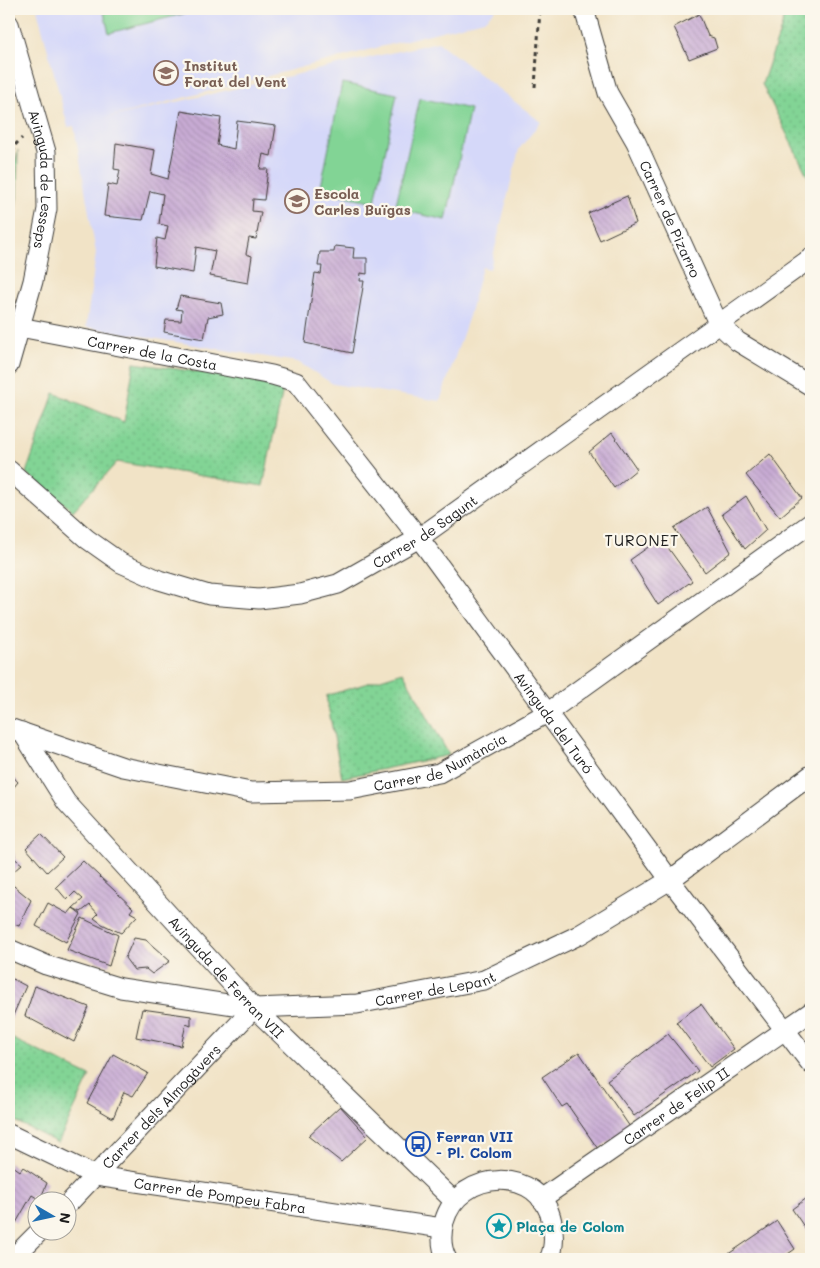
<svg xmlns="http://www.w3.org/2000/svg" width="820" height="1268" viewBox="0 0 820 1268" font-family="Mali,sans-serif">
<defs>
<pattern id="grass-dots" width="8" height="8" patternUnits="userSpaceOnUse" patternTransform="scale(1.25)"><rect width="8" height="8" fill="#82d495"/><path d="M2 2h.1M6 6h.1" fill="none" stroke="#70b580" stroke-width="1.8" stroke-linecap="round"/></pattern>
<pattern id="garden-furrows" width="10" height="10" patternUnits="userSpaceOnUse" patternTransform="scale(1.25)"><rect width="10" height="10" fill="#82d495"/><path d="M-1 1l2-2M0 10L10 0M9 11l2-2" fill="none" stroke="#70b580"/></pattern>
<pattern id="building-back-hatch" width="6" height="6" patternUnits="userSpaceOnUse" patternTransform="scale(1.25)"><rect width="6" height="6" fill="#c8abd4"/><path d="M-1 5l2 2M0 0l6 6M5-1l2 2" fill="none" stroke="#ab93b5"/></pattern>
</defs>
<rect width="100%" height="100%" fill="#fbf7ec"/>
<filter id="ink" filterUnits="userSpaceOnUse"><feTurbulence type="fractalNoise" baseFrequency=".02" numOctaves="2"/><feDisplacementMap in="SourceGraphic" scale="10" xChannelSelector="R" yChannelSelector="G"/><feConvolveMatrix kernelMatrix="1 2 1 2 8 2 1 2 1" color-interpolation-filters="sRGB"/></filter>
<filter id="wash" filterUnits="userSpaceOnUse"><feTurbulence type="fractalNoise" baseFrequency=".0096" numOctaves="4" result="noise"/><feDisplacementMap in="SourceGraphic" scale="20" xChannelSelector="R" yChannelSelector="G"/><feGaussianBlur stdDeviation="1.12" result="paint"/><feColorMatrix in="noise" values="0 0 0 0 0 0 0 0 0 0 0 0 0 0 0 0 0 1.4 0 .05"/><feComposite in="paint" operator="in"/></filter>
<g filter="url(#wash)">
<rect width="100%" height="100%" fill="#f1e3c6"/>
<path fill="#d5d8f9" d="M 37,9 L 496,9 L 484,20 L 102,119 L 438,42 L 541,122 L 519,149 L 490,269 L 482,267 L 469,316 L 440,401 L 333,384 L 298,362 L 86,327 L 96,253 L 74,126 L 68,127 Z"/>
<path fill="url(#grass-dots)" stroke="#4f7858" d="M 784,9 L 811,9 L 811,183 L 762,84 L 782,26 Z
M 134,363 L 284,384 L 263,486 L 117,462 L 73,511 L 26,473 L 54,393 L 124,422 Z
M 403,672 L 449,755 L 342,778 L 326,696 Z
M 9,1037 L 90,1076 L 58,1143 L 9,1118 Z"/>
<path fill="url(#garden-furrows)" stroke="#4f7858" d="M 18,150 L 17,198 L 9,248 L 9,185 Z"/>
<path fill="#82d495" stroke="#4f7858" d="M 103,9 L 202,9 L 109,33 Z
M 342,83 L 397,94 L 375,202 L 320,191 Z
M 420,98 L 470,109 L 446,220 L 395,209 Z"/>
<g id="blocks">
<path fill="url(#building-back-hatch)" d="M 404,9 L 427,9 L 427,10 L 405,13 Z
M 699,14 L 708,36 L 714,38 L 717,48 L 689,59 L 674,27 Z
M 181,111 L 221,118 L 217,145 L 234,149 L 237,121 L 276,126 L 271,156 L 263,154 L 260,169 L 268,169 L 264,200 L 253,199 L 252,211 L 261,212 L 256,239 L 249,238 L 246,254 L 252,256 L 248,283 L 210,276 L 215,251 L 196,247 L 193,273 L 154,266 L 157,238 L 165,240 L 168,226 L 159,224 L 163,194 L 150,191 L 143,220 L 104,216 L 108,184 L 117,186 L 120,170 L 114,169 L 116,143 L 155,150 L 151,174 L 168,179 Z
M 627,196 L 636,223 L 600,240 L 588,213 Z
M 335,246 L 354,248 L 353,258 L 367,258 L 367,274 L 361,273 L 360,281 L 364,281 L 352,353 L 305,343 L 315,273 L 321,274 L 322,266 L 318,266 L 320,252 L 334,252 Z
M 180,296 L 221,303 L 223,314 L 208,317 L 204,339 L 164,332 L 166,320 L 181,321 L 182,310 L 176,309 Z
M 612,433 L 637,469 L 614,488 L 589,452 Z
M 770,454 L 802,498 L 780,517 L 746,475 Z
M 746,496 L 766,530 L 745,549 L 722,514 Z
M 707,507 L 731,552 L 705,572 L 674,528 Z
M 661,538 L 692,581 L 658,605 L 630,560 Z
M 9,772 L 18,782 L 9,793 Z
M 41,834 L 63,857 L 47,872 L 26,848 Z
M 9,848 L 15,855 L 14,858 L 22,864 L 13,872 L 9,869 Z
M 83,861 L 133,908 L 130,912 L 137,916 L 121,933 L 102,924 L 94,918 L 98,914 L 90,905 L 81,912 L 73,908 L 83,899 L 75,892 L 67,900 L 56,887 Z
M 9,882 L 31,900 L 19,926 L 9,922 Z
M 48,903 L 68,914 L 73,908 L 81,914 L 66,942 L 36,926 Z
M 82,918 L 118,935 L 109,966 L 67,950 Z
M 134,938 L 146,940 L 170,961 L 152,974 L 146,969 L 134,970 L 125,958 Z
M 9,977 L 26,986 L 11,1020 L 9,1019 Z
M 35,986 L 89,1007 L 74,1042 L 25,1016 Z
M 701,1004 L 734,1049 L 710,1067 L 676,1022 Z
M 142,1009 L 191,1016 L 191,1026 L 186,1024 L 181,1046 L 136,1037 Z
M 668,1034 L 698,1071 L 634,1116 L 607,1080 Z
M 579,1052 L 630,1127 L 598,1149 L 567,1104 L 562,1107 L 542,1077 Z
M 113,1054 L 148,1073 L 133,1096 L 124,1092 L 113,1118 L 87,1103 Z
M 340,1106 L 368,1137 L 341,1162 L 308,1136 Z
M 9,1163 L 20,1171 L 23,1167 L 47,1183 L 40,1200 L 32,1195 L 16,1223 L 9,1217 Z
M 811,1195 L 811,1237 L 792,1209 Z
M 777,1221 L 795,1249 L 781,1259 L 721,1259 Z"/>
</g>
</g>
<g filter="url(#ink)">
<use href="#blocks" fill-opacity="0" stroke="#3c3a36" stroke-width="1"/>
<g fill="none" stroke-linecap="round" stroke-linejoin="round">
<defs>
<g id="street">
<path id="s1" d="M 584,9 L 608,93 L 636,142 L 718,323 L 737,341 L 811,386"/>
<path id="s2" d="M 9,24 L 46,152 L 47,209 L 33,281 L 9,365"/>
<path id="s3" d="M 9,325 L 272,375 L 296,382 L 419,538 L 670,880 L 811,1064"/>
<path id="s4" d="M 9,470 L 87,539 L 121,563 L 159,580 L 209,595 L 259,599 L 300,594 L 338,584 L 419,538 L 811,258"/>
<path id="s5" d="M 9,728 L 123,767 L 251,792 L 350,790 L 439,773 L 547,713 L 811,523"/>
<path id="s6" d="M 22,732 L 66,802 L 254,1008 L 454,1201"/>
<path id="s7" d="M 9,949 L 46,965 L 121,988 L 254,1008 L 357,1004 L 484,980 L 579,935 L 670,880 L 811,775"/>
<path id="s8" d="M 9,1134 L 96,1176 L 442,1228"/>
<path id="s9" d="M 541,1199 L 811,1012"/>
<path id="s10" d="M 68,1204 L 254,1008"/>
<path d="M 12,1259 L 41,1230"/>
<path d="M 447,1259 C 441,1248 441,1234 444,1222 C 459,1168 541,1165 552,1222 C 554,1234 555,1248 549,1259"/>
</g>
</defs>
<use href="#street" stroke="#3c3a36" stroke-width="21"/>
<path stroke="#3c3a36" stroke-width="3" stroke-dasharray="4 4" stroke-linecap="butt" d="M 535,87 L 540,9
M 9,168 L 15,145 L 22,138"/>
<use href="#street" stroke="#fff" stroke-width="19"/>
</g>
</g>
<defs>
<symbol id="school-ring" viewBox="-11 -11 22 22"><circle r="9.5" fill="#fbf7ec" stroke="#8d6e63" stroke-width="1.5"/><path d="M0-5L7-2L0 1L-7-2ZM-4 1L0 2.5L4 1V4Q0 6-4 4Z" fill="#8d6e63"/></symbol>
<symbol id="bus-ring" viewBox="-11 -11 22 22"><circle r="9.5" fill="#fbf7ec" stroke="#1a4fb4" stroke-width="1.5"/><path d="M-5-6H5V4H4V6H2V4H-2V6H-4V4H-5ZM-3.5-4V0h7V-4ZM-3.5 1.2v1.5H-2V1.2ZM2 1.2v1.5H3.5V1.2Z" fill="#1a4fb4"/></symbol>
<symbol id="sight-ring" viewBox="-11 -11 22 22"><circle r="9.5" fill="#fbf7ec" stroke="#0f9aa8" stroke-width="1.5"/><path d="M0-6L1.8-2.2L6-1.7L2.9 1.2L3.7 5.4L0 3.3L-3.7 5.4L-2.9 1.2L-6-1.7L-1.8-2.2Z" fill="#0f9aa8"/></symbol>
</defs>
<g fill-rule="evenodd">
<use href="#school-ring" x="152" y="59" width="28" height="28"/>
<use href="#school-ring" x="283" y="187" width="28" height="28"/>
<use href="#bus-ring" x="404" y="1130" width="28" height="28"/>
<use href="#sight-ring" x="485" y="1212" width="28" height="28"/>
</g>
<g text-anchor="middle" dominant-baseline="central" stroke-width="4.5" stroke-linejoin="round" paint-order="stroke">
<g font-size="14" font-weight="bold" fill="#785e54" stroke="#fbf7ec" text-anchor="start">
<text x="184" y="65">Institut<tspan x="184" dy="16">Forat del Vent</tspan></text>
<text x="314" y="193">Escola<tspan x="314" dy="16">Carles Buïgas</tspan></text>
</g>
<g font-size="14" fill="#1c1c1c" stroke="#fbf7ec">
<text stroke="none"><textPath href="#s2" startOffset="160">Avinguda de Lesseps</textPath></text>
<text stroke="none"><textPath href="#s1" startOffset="228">Carrer de Pizarro</textPath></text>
<text stroke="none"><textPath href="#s3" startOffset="146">Carrer de la Costa</textPath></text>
<text stroke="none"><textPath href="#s4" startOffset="472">Carrer de Sagunt</textPath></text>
<text stroke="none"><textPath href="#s3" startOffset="720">Avinguda del Turó</textPath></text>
<text stroke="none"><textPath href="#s5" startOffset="445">Carrer de Numància</textPath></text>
<text stroke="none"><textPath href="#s6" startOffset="320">Avinguda de Ferran VII</textPath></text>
<text stroke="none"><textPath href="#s7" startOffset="436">Carrer de Lepant</textPath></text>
<text stroke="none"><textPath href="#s10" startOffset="135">Carrer dels Almogàvers</textPath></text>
<text stroke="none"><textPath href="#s9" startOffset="164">Carrer de Felip II</textPath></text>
<text stroke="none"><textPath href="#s8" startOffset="222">Carrer de Pompeu Fabra</textPath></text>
</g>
<g font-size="14" font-weight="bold" fill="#164399" stroke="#fbf7ec" text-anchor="start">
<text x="436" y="1136">Ferran VII<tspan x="436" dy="16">- Pl. Colom</tspan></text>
</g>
<g font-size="14" font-weight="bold" fill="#0d838f" stroke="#fbf7ec" text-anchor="start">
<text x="516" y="1226">Plaça de Colom</text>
</g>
<g font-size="15" letter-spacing="1" fill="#1c1c1c" stroke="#fbf7ec">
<text x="642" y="540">TURONET</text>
</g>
</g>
<rect width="820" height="1268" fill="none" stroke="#fbf7ec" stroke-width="30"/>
<g transform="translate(52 1216) rotate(99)"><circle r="24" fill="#fbf7ec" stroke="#a29f99"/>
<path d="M0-4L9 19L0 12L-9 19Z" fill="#1f6fb2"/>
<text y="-8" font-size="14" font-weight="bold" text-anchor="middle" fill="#1c1c1c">N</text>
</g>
</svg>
